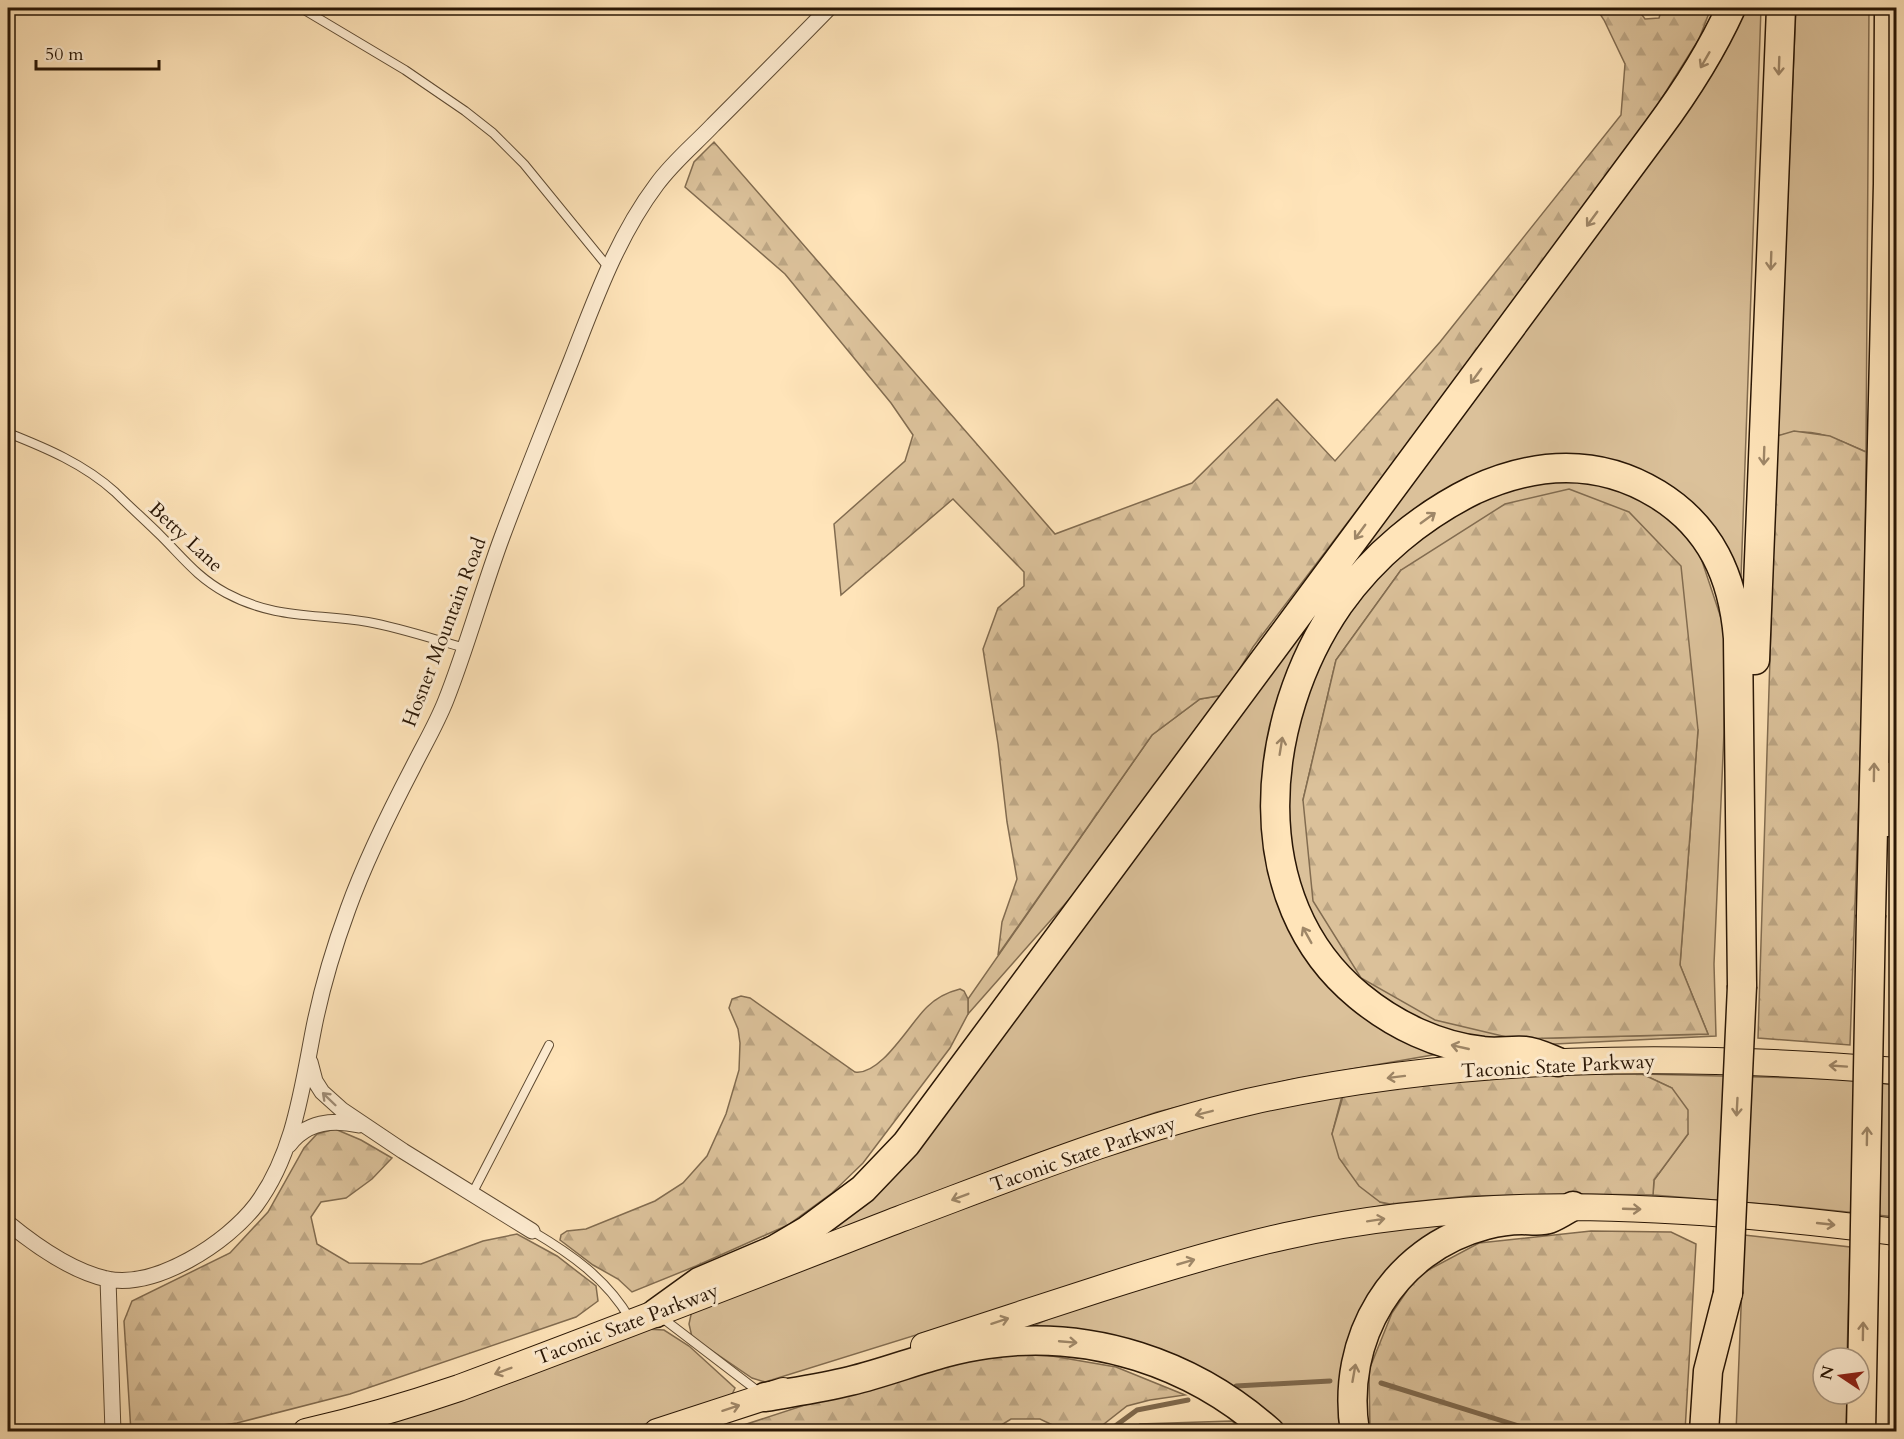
<svg xmlns="http://www.w3.org/2000/svg" width="1904" height="1439" viewBox="0 0 1904 1439" font-family="Cardo,serif">
<defs>
<pattern id="forest-firs" width="22" height="20" patternUnits="userSpaceOnUse" patternTransform="scale(1.5)"><rect width="22" height="20" fill="#dbc19a"/><path d="M5 1l3.5 6h-7zM16 11l3.5 6h-7z" fill="#bca583"/></pattern>
</defs>
<rect width="100%" height="100%" fill="#ffe4b9"/>
<filter id="stains"><feTurbulence type="fractalNoise" baseFrequency=".00333" numOctaves="4"/><feColorMatrix values="0 0 0 0 .2 0 0 0 0 .09 0 0 0 0 .02 0 0 0 .5 -.17"/></filter>
<radialGradient id="worn" r=".72"><stop offset=".6" stop-color="#630" stop-opacity="0"/><stop offset="1" stop-color="#630" stop-opacity=".3"/></radialGradient>
<path fill="#dbc19a" stroke="#826c50" stroke-width="1.5" fill-rule="evenodd" d="M 1738,8 L 1761,8 L 1741,578 L 1737,578 L 1683,504 L 1543,458 L 1350,577 L 1268,786 L 1309,957 L 1444,1053 L 1289,1080 L 1157,1112 L 1019,1160 L 777,1256 L 875,1184 Z
M 1796,8 L 1869,8 L 1866,452 C 1835,438 1811,425 1777,436 Z
M 1537,476 L 1620,483 L 1657,503 L 1699,552 L 1724,627 L 1724,732 L 1714,964 L 1716,1036 L 1514,1046 L 1406,1019 L 1324,947 L 1285,851 L 1294,719 L 1351,600 L 1435,519 ZM 1401,570 L 1698,730 L 1680,965 L 1708,1034 L 1515,1039 L 1303,800 L 1336,660 Z
M 1224,695 L 1080,887 L 968,1014 L 968,999 L 1152,735 L 1200,699 Z
M 1642,1074 L 1839,1079 L 1896,1085 L 1896,1217 L 1789,1206 L 1653,1195 L 1654,1180 L 1688,1134 L 1672,1088 Z
M 1342,1096 L 1332,1134 L 1380,1202 L 1390,1204 L 1270,1228 L 1054,1292 L 765,1382 L 752,1378 L 692,1337 L 689,1324 L 692,1310 L 1090,1159 L 1231,1116 Z
M 1473,1217 L 1381,1280 L 1343,1431 L 1280,1431 L 1261,1414 L 1024,1330 L 1053,1317 L 1126,1290 L 1299,1242 Z
M 1744,1235 L 1850,1247 L 1847,1358 L 1823,1358 L 1823,1394 L 1847,1394 L 1846,1431 L 1736,1432 Z
M 1889,1251 L 1896,1252 L 1896,1432 L 1888,1431 Z
M 645,1329 L 664,1330 L 689,1346 L 735,1388 L 731,1397 L 624,1431 L 346,1432 Z"/>
<path fill="url(#forest-firs)" stroke="#826c50" stroke-width="1.5" d="M 1596,8 L 1637,8 L 1645,19 L 1659,18 L 1662,8 L 1711,8 L 1699,39 L 1623,160 L 1253,647 L 1224,695 L 1200,699 L 1152,735 L 998,955 L 1002,922 L 1017,879 L 1007,822 L 998,744 L 983,649 L 998,608 L 1024,586 L 1024,572 L 953,499 L 841,595 L 834,524 L 905,461 L 913,435 L 891,403 L 785,274 L 685,187 L 694,162 L 714,142 L 1055,534 L 1192,483 L 1277,399 L 1335,461 L 1440,342 L 1621,115 L 1625,64 L 1604,20 Z
M 1794,431 L 1830,436 L 1866,452 L 1864,653 L 1850,1045 L 1758,1038 L 1777,436 Z
M 1569,489 L 1629,512 L 1681,566 L 1698,730 L 1680,965 L 1708,1034 L 1515,1039 L 1435,1020 L 1361,978 L 1313,901 L 1303,800 L 1336,660 L 1401,570 L 1505,504 Z
M 960,989 L 964,991 L 968,999 L 968,1014 L 950,1048 L 863,1163 L 832,1193 L 788,1225 L 696,1266 L 632,1292 L 618,1279 L 593,1265 L 560,1240 L 561,1235 L 567,1231 L 586,1229 L 655,1201 L 683,1183 L 707,1156 L 726,1114 L 739,1070 L 740,1043 L 738,1029 L 729,1008 L 732,999 L 741,996 L 750,998 L 855,1072 C 881,1076 910,1023 927,1007 C 935,999 948,992 960,989 Z
M 1533,1074 L 1642,1074 L 1672,1088 L 1688,1110 L 1688,1134 L 1654,1180 L 1653,1195 L 1581,1194 L 1470,1196 L 1390,1204 L 1380,1202 L 1359,1186 L 1339,1158 L 1332,1134 L 1343,1096 L 1423,1084 Z
M 335,1129 L 361,1140 L 392,1158 L 372,1179 L 346,1198 L 321,1202 L 311,1217 L 317,1244 L 349,1263 L 421,1264 L 483,1241 L 517,1234 L 557,1256 L 596,1286 L 598,1301 L 576,1317 L 350,1394 L 237,1423 L 182,1431 L 131,1432 L 124,1321 L 132,1301 L 230,1253 L 268,1212 L 304,1148 L 317,1134 Z
M 1591,1231 L 1671,1232 L 1696,1244 L 1685,1431 L 1370,1431 L 1369,1370 L 1392,1313 L 1417,1276 L 1479,1243 Z
M 1017,1350 L 1116,1367 L 1185,1395 L 1150,1400 L 1127,1406 L 1095,1431 L 1065,1431 L 1040,1419 L 1011,1419 L 990,1432 L 722,1432 L 928,1365 Z
M 1232,1421 L 1243,1431 L 1152,1431 L 1141,1424 Z"/>
<g fill="none" stroke-linecap="round" stroke-linejoin="round">
<path stroke="#7e684c" stroke-width="5" d="M 1381,1383 L 1538,1432
M 1236,1386 L 1330,1381
M 1107,1432 L 1137,1410 L 1188,1400"/>
<defs>
<path id="service" d="M 301,8 L 405,70 L 465,111 L 493,133 L 524,164 L 608,267
M 8,433 C 46,448 84,464 115,492 C 130,507 146,521 161,536 C 184,559 197,577 226,593 C 276,620 316,613 368,622 C 401,628 433,639 465,648
M 472,1194 L 549,1045
M 532,1231 C 571,1254 607,1279 630,1319
M 661,1317 L 759,1392"/>
<path id="minor" d="M 310,1062 L 315,1081 L 322,1092 L 342,1110 L 403,1151 L 532,1231
M 289,1145 C 306,1122 333,1119 359,1125
M 8,1223 C 36,1246 71,1271 107,1279 C 156,1289 227,1243 256,1205 C 294,1154 302,1088 314,1027 C 322,987 334,947 348,909 C 366,859 389,813 413,767 C 424,745 437,723 446,700 C 467,647 482,591 502,537 C 524,478 548,419 571,361 C 595,300 617,237 657,184 C 673,162 695,144 713,125 C 752,86 791,47 829,8
M 108,1279 L 113,1432"/>
<path id="trunk" d="M 924,1346 C 982,1327 1041,1308 1099,1289 C 1161,1269 1223,1250 1286,1236 C 1490,1191 1691,1206 1896,1232
M 306,1432 C 358,1420 409,1405 459,1388 C 607,1333 753,1276 900,1219 C 1015,1176 1128,1130 1248,1102 C 1460,1054 1681,1053 1896,1071
M 657,1432 L 783,1391"/>
<path id="motorway" d="M 1755,660 L 1781,8
M 1888,822 L 1889,808 L 1896,775
M 1871,915 L 1888,184 L 1889,8
M 1558,1062 C 1548,1058 1536,1052 1525,1051 C 1511,1050 1497,1053 1483,1051 C 1438,1046 1394,1025 1359,996 C 1242,900 1259,719 1339,604 C 1373,556 1421,516 1474,490 C 1535,462 1598,458 1657,494 C 1711,527 1733,577 1738,638 L 1742,986
M 656,1313 L 699,1282 L 774,1250 L 808,1230 L 863,1189 L 906,1144 L 1657,130 C 1686,91 1711,52 1731,8
M 765,1397 C 793,1392 822,1388 850,1381 C 896,1370 940,1350 987,1344 C 1090,1329 1193,1363 1270,1432
M 1355,1432 C 1340,1339 1393,1249 1486,1225 C 1497,1222 1510,1220 1522,1220 C 1530,1220 1541,1222 1549,1219 C 1557,1216 1566,1210 1573,1206
M 1704,1432 L 1708,1371 L 1728,1293"/>
</defs>
<use href="#service" stroke="#5e4a32" stroke-width="10"/>
<use href="#minor" stroke="#5e4a32" stroke-width="17"/>
<use href="#trunk" stroke="#291605" stroke-width="28"/>
<use href="#motorway" stroke="#291605" stroke-width="31"/>
<use href="#service" stroke="#ffedd2" stroke-width="8"/>
<use href="#minor" stroke="#ffedd2" stroke-width="15"/>
<use href="#trunk" stroke="#ffe4b9" stroke-width="26"/>
<use href="#motorway" stroke="#ffe4b9" stroke-width="28"/>
<defs>
<path id="motorway-bridge" d="M 1728,1293 L 1742,986
M 1861,1432 L 1871,915"/>
</defs>
<use href="#motorway-bridge" stroke="#291605" stroke-width="31" stroke-linecap="butt"/>
<use href="#motorway-bridge" stroke="#ffe4b9" stroke-width="28"/>
</g>
<defs><path id="oneway-shaft" d="M-6 0H5M1.5-3L5.5 0L1.5 3" fill="none" stroke-width="1.6" stroke-linecap="round" stroke-linejoin="round" transform="scale(1.5)"/></defs>
<g stroke="#9f8768">
<use href="#oneway-shaft" transform="translate(1705 60) rotate(120)"/>
<use href="#oneway-shaft" transform="translate(1779 66) rotate(92)"/>
<use href="#oneway-shaft" transform="translate(1592 219) rotate(126)"/>
<use href="#oneway-shaft" transform="translate(1771 261) rotate(92)"/>
<use href="#oneway-shaft" transform="translate(1476 376) rotate(126)"/>
<use href="#oneway-shaft" transform="translate(1764 456) rotate(92)"/>
<use href="#oneway-shaft" transform="translate(1428 518) rotate(-36)"/>
<use href="#oneway-shaft" transform="translate(1360 532) rotate(126)"/>
<use href="#oneway-shaft" transform="translate(1281 746) rotate(-81)"/>
<use href="#oneway-shaft" transform="translate(1874 772) rotate(-89)"/>
<use href="#oneway-shaft" transform="translate(1307 935) rotate(-119)"/>
<use href="#oneway-shaft" transform="translate(1460 1047) rotate(-167)"/>
<use href="#oneway-shaft" transform="translate(1838 1066) rotate(-176)"/>
<use href="#oneway-shaft" transform="translate(1396 1077) rotate(173)"/>
<use href="#oneway-shaft" transform="translate(1737 1107) rotate(93)"/>
<use href="#oneway-shaft" transform="translate(1204 1113) rotate(166)"/>
<use href="#oneway-shaft" transform="translate(1867 1136) rotate(-89)"/>
<use href="#oneway-shaft" transform="translate(960 1197) rotate(159)"/>
<use href="#oneway-shaft" transform="translate(1632 1209) rotate(2)"/>
<use href="#oneway-shaft" transform="translate(1376 1220) rotate(-9)"/>
<use href="#oneway-shaft" transform="translate(1826 1224) rotate(6)"/>
<use href="#oneway-shaft" transform="translate(1186 1262) rotate(-16)"/>
<use href="#oneway-shaft" transform="translate(1000 1321) rotate(-18)"/>
<use href="#oneway-shaft" transform="translate(1863 1331) rotate(-89)"/>
<use href="#oneway-shaft" transform="translate(1068 1342) rotate(5)"/>
<use href="#oneway-shaft" transform="translate(503 1371) rotate(159)"/>
<use href="#oneway-shaft" transform="translate(1354 1373) rotate(-80)"/>
<use href="#oneway-shaft" transform="translate(731 1408) rotate(-18)"/>
</g>
<use stroke="#9f8c76" href="#oneway-shaft" transform="translate(329 1099) rotate(-136)"/>
<g text-anchor="middle" dominant-baseline="central" stroke-width="6" stroke-linejoin="round" paint-order="stroke">
<g font-size="20" fill="#291605" stroke="#ffedd2">
<text transform="translate(186 537) rotate(43)">Betty Lane</text>
<text transform="translate(444 632) rotate(-69)">Hosner Mountain Road</text>
<text transform="translate(1558 1066) rotate(-3)">Taconic State Parkway</text>
<text transform="translate(1083 1154) rotate(-19)">Taconic State Parkway</text>
<text transform="translate(627 1324) rotate(-21)">Taconic State Parkway</text>
</g>
</g>
<rect width="1904" height="1439" fill="none" stroke="#ffe4b9" stroke-width="30"/>
<rect x="9" y="9" width="1886" height="1421" fill="none" stroke="#291605" stroke-width="3"/>
<rect x="15" y="15" width="1874" height="1409" fill="none" stroke="#291605" stroke-width="1.5"/>
<g transform="translate(1841 1376) rotate(283)"><circle r="28" fill="#ffedd2" stroke="#a99780" stroke-width="1.5"/>
<path d="M0-4.5L10 22L0 15L-10 22Z" fill="#8f2418"/>
<text y="-9" font-size="16" font-weight="bold" text-anchor="middle" fill="#291605">N</text>
</g>
<path d="M36 60v9h123v-9" fill="none" stroke="#291605" stroke-width="3"/>
<text x="45" y="60" font-size="18" fill="#291605" stroke="#ffedd2" stroke-width="4.5" paint-order="stroke">50 m</text>
<rect width="100%" height="100%" filter="url(#stains)"/>
<rect width="100%" height="100%" fill="url(#worn)"/>
</svg>
